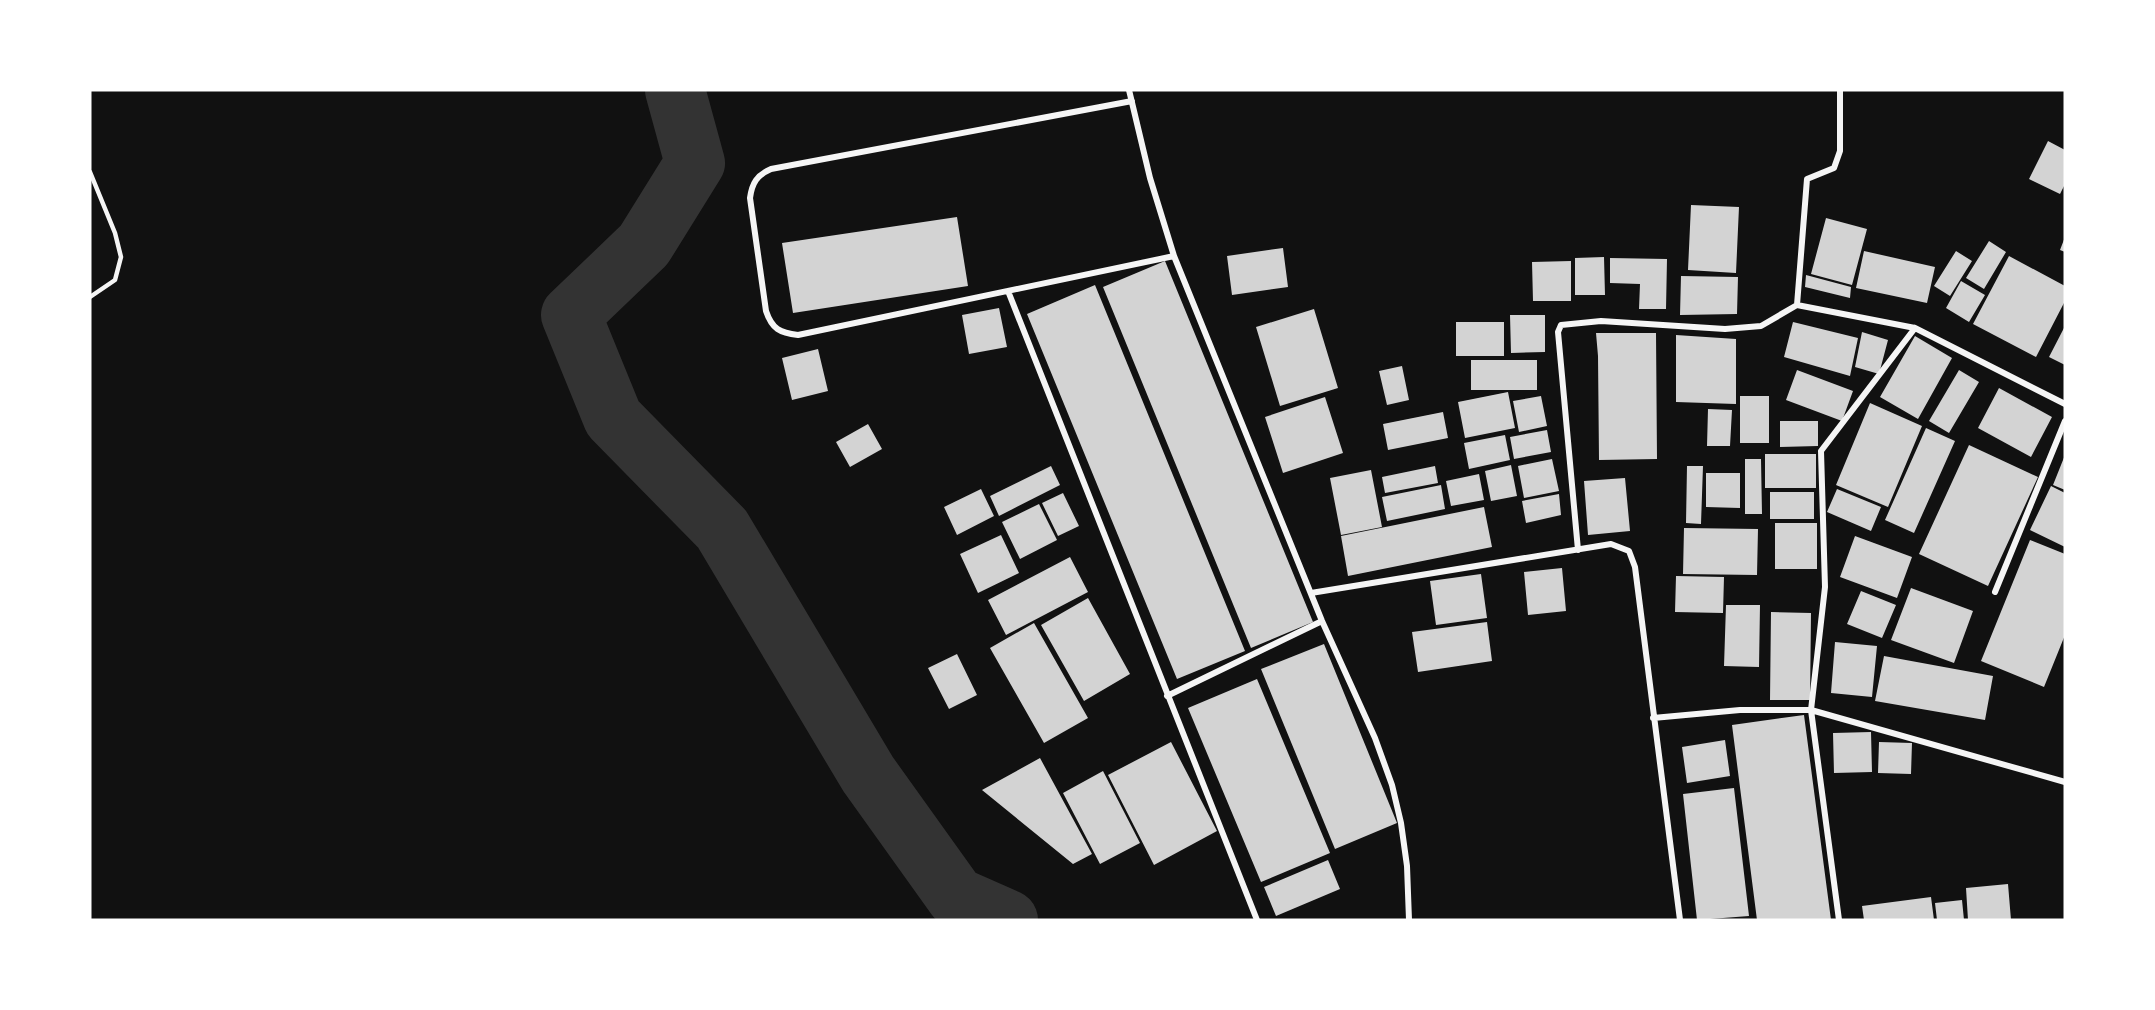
<svg xmlns="http://www.w3.org/2000/svg" width="2155" height="1010" viewBox="0 0 2155 1010" font-family="'Space Grotesk',sans-serif">
<rect width="100%" height="100%" fill="#111"/>
<g fill="none" stroke-linecap="round" stroke-linejoin="round">
<path stroke="#333" stroke-width="60" d="M 675,90 L 695,163 L 644,245 L 571,315 L 613,418 L 722,529 L 868,774 L 956,897 L 1008,920"/>
</g>
<path fill="#d3d3d3" d="M 2048,141 L 2065,150 L 2065,184 L 2060,194 L 2029,179 Z
M 1691,205 L 1739,207 L 1736,273 L 1688,270 Z
M 957,217 L 968,286 L 793,313 L 782,243 Z
M 1826,218 L 1867,229 L 1852,285 L 1811,274 Z
M 2065,237 L 2065,252 L 2060,250 Z
M 1989,241 L 2006,252 L 1984,289 L 1966,278 Z
M 1283,248 L 1288,287 L 1232,295 L 1227,256 Z
M 1864,251 L 1935,267 L 1927,303 L 1856,288 Z
M 1956,251 L 1972,261 L 1950,296 L 1934,286 Z
M 2009,256 L 2065,286 L 2065,301 L 2036,357 L 1973,324 Z
M 1604,257 L 1605,295 L 1575,295 L 1575,258 Z
M 1610,258 L 1667,259 L 1666,309 L 1639,309 L 1640,284 L 1610,283 Z
M 1165,261 L 1313,622 L 1251,648 L 1103,287 Z
M 1571,261 L 1571,301 L 1533,301 L 1532,262 Z
M 1806,275 L 1851,287 L 1850,298 L 1805,287 Z
M 1681,276 L 1738,277 L 1737,314 L 1680,315 Z
M 1961,281 L 1985,295 L 1969,322 L 1946,308 Z
M 1095,285 L 1245,651 L 1177,679 L 1027,314 Z
M 999,308 L 1007,347 L 969,354 L 962,315 Z
M 1314,309 L 1338,388 L 1280,406 L 1256,327 Z
M 1510,315 L 1545,315 L 1545,352 L 1511,353 Z
M 1456,322 L 1504,322 L 1504,356 L 1456,356 Z
M 1793,322 L 1858,338 L 1850,376 L 1784,357 Z
M 2065,326 L 2065,365 L 2049,357 Z
M 1862,332 L 1888,340 L 1879,374 L 1855,367 Z
M 1596,333 L 1656,333 L 1657,459 L 1599,460 L 1598,356 Z
M 1676,335 L 1736,339 L 1736,404 L 1676,402 Z
M 1915,336 L 1952,358 L 1918,419 L 1880,397 Z
M 818,349 L 828,391 L 792,400 L 782,358 Z
M 1471,360 L 1537,360 L 1537,390 L 1471,390 Z
M 1402,366 L 1409,400 L 1387,405 L 1379,371 Z
M 1797,370 L 1853,391 L 1842,421 L 1786,400 Z
M 1959,370 L 1979,382 L 1949,433 L 1929,421 Z
M 1999,388 L 2052,417 L 2031,457 L 1978,428 Z
M 1508,392 L 1515,428 L 1465,438 L 1458,402 Z
M 1541,396 L 1547,426 L 1519,432 L 1513,401 Z
M 1740,396 L 1769,396 L 1769,443 L 1740,443 Z
M 1325,397 L 1343,453 L 1283,473 L 1265,417 Z
M 1870,403 L 1922,426 L 1888,507 L 1836,485 Z
M 1708,409 L 1732,410 L 1730,446 L 1707,446 Z
M 1443,412 L 1448,438 L 1388,450 L 1383,424 Z
M 1780,421 L 1818,421 L 1818,446 L 1780,447 Z
M 868,424 L 882,449 L 850,467 L 836,442 Z
M 1926,428 L 1955,441 L 1914,533 L 1885,520 Z
M 1547,430 L 1551,452 L 1514,459 L 1510,437 Z
M 1505,435 L 1510,460 L 1469,469 L 1464,443 Z
M 1969,445 L 2038,477 L 1988,586 L 1919,554 Z
M 1765,454 L 1816,454 L 1816,488 L 1765,488 Z
M 2065,455 L 2065,490 L 2053,485 Z
M 1552,459 L 1559,491 L 1524,498 L 1518,466 Z
M 1745,459 L 1761,459 L 1762,514 L 1745,514 Z
M 1511,465 L 1517,496 L 1491,501 L 1485,471 Z
M 1051,466 L 1060,485 L 999,516 L 990,496 Z
M 1435,466 L 1438,483 L 1385,493 L 1382,477 Z
M 1687,466 L 1703,466 L 1701,524 L 1686,523 Z
M 1371,470 L 1382,527 L 1341,535 L 1330,478 Z
M 1706,473 L 1740,473 L 1740,508 L 1706,507 Z
M 1479,474 L 1484,500 L 1451,506 L 1446,481 Z
M 1625,478 L 1630,531 L 1588,535 L 1584,481 Z
M 1441,485 L 1445,509 L 1387,521 L 1382,497 Z
M 2051,486 L 2065,493 L 2065,547 L 2030,530 Z
M 981,489 L 994,516 L 957,535 L 944,507 Z
M 1837,489 L 1881,507 L 1871,531 L 1827,512 Z
M 1770,492 L 1814,492 L 1814,519 L 1770,519 Z
M 1063,493 L 1079,526 L 1058,536 L 1042,503 Z
M 1559,494 L 1561,515 L 1526,523 L 1522,501 Z
M 1039,504 L 1057,540 L 1020,559 L 1002,522 Z
M 1484,507 L 1492,547 L 1348,576 L 1341,536 Z
M 1775,523 L 1817,523 L 1817,569 L 1775,569 Z
M 1684,528 L 1758,529 L 1757,575 L 1683,574 Z
M 1001,535 L 1019,573 L 978,593 L 960,554 Z
M 1855,536 L 1912,557 L 1897,598 L 1840,577 Z
M 2030,540 L 2065,554 L 2065,635 L 2044,687 L 1981,661 Z
M 1070,557 L 1088,592 L 1006,635 L 988,600 Z
M 1562,568 L 1566,611 L 1528,615 L 1524,572 Z
M 1481,574 L 1487,618 L 1436,625 L 1430,581 Z
M 1676,576 L 1724,577 L 1723,613 L 1675,612 Z
M 1911,588 L 1973,611 L 1954,663 L 1891,640 Z
M 1861,591 L 1896,605 L 1882,638 L 1847,624 Z
M 1088,598 L 1130,674 L 1084,701 L 1041,625 Z
M 1726,605 L 1760,605 L 1759,667 L 1724,666 Z
M 1771,612 L 1811,613 L 1810,700 L 1770,700 Z
M 1487,622 L 1492,661 L 1418,672 L 1412,632 Z
M 1034,623 L 1088,718 L 1044,743 L 990,648 Z
M 1835,642 L 1877,646 L 1872,697 L 1831,693 Z
M 1324,644 L 1397,823 L 1335,849 L 1261,669 Z
M 957,654 L 977,695 L 949,709 L 928,668 Z
M 1884,656 L 1993,676 L 1985,720 L 1875,701 Z
M 1257,679 L 1330,853 L 1261,882 L 1188,708 Z
M 1804,715 L 1831,920 L 1757,920 L 1732,725 Z
M 1871,732 L 1872,772 L 1834,773 L 1833,733 Z
M 1725,740 L 1730,776 L 1687,783 L 1682,747 Z
M 1171,742 L 1217,831 L 1154,865 L 1108,775 Z
M 1879,742 L 1912,743 L 1911,774 L 1878,773 Z
M 1040,758 L 1092,854 L 1073,864 L 982,790 Z
M 1103,771 L 1140,843 L 1100,864 L 1063,793 Z
M 1734,788 L 1749,916 L 1697,920 L 1683,794 Z
M 1328,860 L 1340,889 L 1276,916 L 1264,887 Z
M 2008,884 L 2011,920 L 1968,920 L 1966,888 Z
M 1931,897 L 1934,920 L 1864,920 L 1862,906 Z
M 1962,900 L 1964,920 L 1937,920 L 1935,903 Z"/>
<g fill="none" stroke-linecap="round" stroke-linejoin="round">
<path stroke="#f5f5f5" stroke-width="4.5" d="M 90,172 L 115,233 L 121,257 L 115,280 L 90,297"/>
<path stroke="#f5f5f5" stroke-width="6" d="M 1129,90 L 1150,178 L 1174,256 L 1322,621 L 1375,738 L 1392,785 L 1401,823 L 1407,866 L 1409,920
M 1132,101 L 771,169 C 757,175 752,183 750,198 L 766,311 C 772,329 780,333 798,335 L 1174,256
M 1008,291 L 1257,920
M 1797,305 L 1915,328 L 2065,404
M 1578,550 L 1558,332 L 1561,325 L 1601,321 L 1725,329 L 1761,326 L 1797,305 L 1807,179 L 1834,168 L 1840,151 L 1840,90
M 1995,592 L 2065,421
M 1311,593 L 1611,544 L 1629,551 L 1635,567 L 1680,920
M 1167,696 L 1322,621
M 1653,718 L 1740,710 L 1811,710 L 1825,587 L 1821,451 L 1915,328
M 1839,920 L 1811,710 L 2065,782"/>
</g>
<rect width="2155" height="1010" fill="none" stroke="#ffffff" stroke-width="183"/>
</svg>
